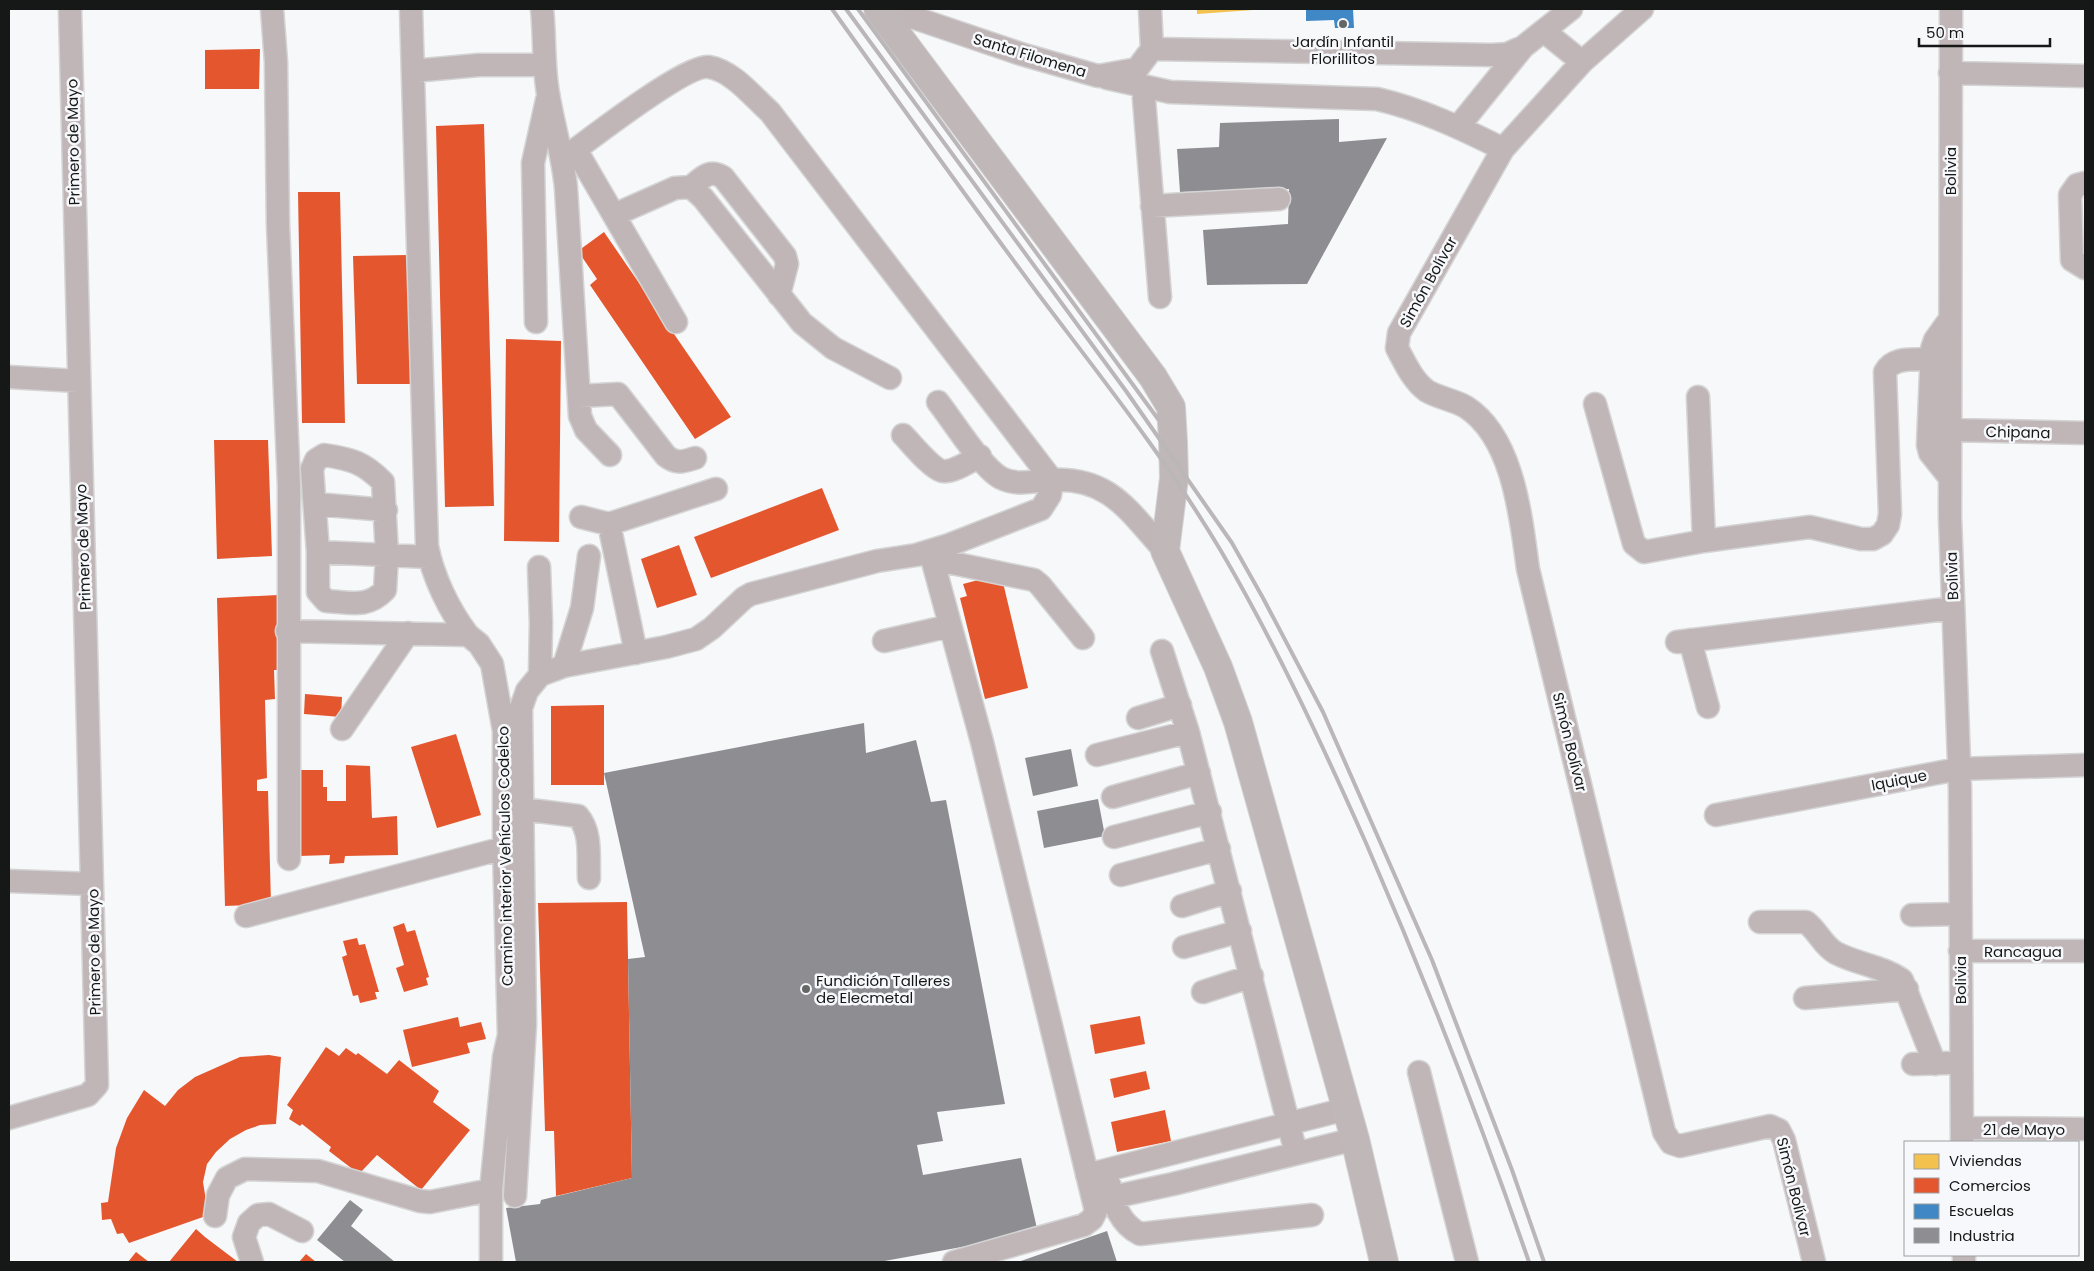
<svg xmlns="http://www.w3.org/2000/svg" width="2094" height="1271" viewBox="0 0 2094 1271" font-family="Poppins,sans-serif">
<rect width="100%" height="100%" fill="#f7f8fa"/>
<path fill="#f2c14e" d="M 1197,9 L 1253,9 L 1253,10 L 1197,14 Z"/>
<path fill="#e4572e" d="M 260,49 L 259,89 L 205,89 L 205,50 Z
M 484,124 L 494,506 L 445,507 L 436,126 Z
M 298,192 L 340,192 L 345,423 L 302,423 Z
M 604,232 L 731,417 L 695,439 L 590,285 L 597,279 L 578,251 Z
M 407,255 L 411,384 L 357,384 L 353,256 Z
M 506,339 L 561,341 L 559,542 L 504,541 Z
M 214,440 L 268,440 L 272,556 L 217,559 Z
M 822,488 L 839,530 L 711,578 L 694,537 Z
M 679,545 L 697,595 L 657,608 L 641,559 Z
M 1001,574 L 1028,688 L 985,699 L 960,598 L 967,596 L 963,584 Z
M 278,595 L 279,670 L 274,670 L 275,699 L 265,700 L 267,778 L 257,780 L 257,791 L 268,791 L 271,904 L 225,906 L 217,598 Z
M 305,694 L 342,697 L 341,717 L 304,714 Z
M 604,705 L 604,785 L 551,785 L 551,706 Z
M 456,734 L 481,815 L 437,828 L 411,747 Z
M 346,765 L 370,766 L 372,818 L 397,816 L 398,855 L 345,856 L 344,863 L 329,864 L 330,855 L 299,856 L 296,770 L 323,770 L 323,787 L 327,787 L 327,801 L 346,801 Z
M 627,902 L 632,1178 L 556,1196 L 554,1131 L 545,1131 L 538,903 Z
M 404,923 L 407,932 L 415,930 L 429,977 L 426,978 L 428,985 L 404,992 L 396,968 L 404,965 L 393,927 Z
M 357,938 L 359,945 L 365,944 L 379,992 L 375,992 L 377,999 L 360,1003 L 358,995 L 353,996 L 342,957 L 347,955 L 343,941 Z
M 1140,1016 L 1145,1044 L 1095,1054 L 1090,1025 Z
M 458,1017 L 460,1027 L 481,1022 L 486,1039 L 467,1043 L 470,1053 L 412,1067 L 403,1030 Z
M 326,1047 L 339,1056 L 346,1048 L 356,1055 L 358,1053 L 387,1074 L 399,1060 L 439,1091 L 433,1102 L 470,1130 L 421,1190 L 377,1155 L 359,1174 L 329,1151 L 331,1147 L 302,1124 L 300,1126 L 289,1119 L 293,1110 L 287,1105 Z
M 269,1055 L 281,1057 L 276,1124 L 260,1125 L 246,1130 L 230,1139 L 216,1152 L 207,1164 L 203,1182 L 207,1207 L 203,1217 L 129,1243 L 123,1233 L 117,1234 L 111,1219 L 102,1220 L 101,1203 L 108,1202 L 116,1148 L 127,1118 L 144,1090 L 165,1106 L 178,1090 L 195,1077 L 240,1057 Z
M 1146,1071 L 1150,1089 L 1114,1098 L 1110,1079 Z
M 1165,1110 L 1171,1141 L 1117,1152 L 1111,1122 Z
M 196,1229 L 205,1237 L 238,1262 L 169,1262 Z
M 136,1252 L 149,1262 L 128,1262 Z
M 306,1254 L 316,1262 L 299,1262 Z"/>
<path fill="#3f88c5" d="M 1306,9 L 1353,9 L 1354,28 L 1335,28 L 1334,20 L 1306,21 Z"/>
<path fill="#8d8d92" d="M 1339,119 L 1339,142 L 1387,138 L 1307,284 L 1207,285 L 1203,230 L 1288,224 L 1289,189 L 1180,192 L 1177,149 L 1219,147 L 1220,123 Z
M 864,723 L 866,753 L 916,740 L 931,802 L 946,800 L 1005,1104 L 937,1112 L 943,1141 L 917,1145 L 923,1175 L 1021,1158 L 1038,1233 L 879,1262 L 516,1262 L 506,1208 L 540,1204 L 541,1200 L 632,1178 L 628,959 L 645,957 L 604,773 Z
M 1071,749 L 1078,786 L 1033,796 L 1025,758 Z
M 1098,799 L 1105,836 L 1044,848 L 1037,811 Z
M 350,1200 L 363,1210 L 351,1226 L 395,1262 L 345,1262 L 317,1240 Z
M 1107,1231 L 1117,1262 L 1018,1262 Z"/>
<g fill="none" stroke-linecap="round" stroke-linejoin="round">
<defs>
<path id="minor" d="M 272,9 L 276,62 L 278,225 L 289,485 L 289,859
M 411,9 L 427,546 C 433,577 449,610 468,635
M 542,9 C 545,37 543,65 548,93 C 553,125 563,155 566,188 L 580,416 L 586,430 L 610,455
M 1150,9 L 1152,49
M 1642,9 L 1582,62 L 1503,149 L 1399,333 L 1397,348 C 1405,363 1413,381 1427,391 C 1439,398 1454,400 1466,407 C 1514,438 1521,519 1528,569 L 1664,1132 L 1671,1143 L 1680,1146 L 1770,1126 L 1779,1130 L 1784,1140 L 1814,1262
M 1951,9 L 1950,517 L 1960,789 L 1962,1142
M 892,27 L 901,20 L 912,17 L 1021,54 L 1098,76 L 1137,69 L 1152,49 L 1492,55 L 1507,54 L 1523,47
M 1545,32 L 1582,62
M 413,71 L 479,65 L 544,65
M 1950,73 L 2085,76
M 1107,78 L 1170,92 L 1377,99 C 1421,109 1463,129 1503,149
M 1143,87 L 1160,297
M 1458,127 L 1523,47 L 1571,9
M 576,150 L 676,322
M 2085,183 L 2077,185 L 2070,195 L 2072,260 L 2085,268
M 691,187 C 703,177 709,169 723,177 L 785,256 L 787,264 L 779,295
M 1152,206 L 1279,199
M 614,215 L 675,188 L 691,187 L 703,198 L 802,323 L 833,348 L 890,378
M 536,322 L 533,163 L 547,100
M 9,377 L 78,381
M 579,396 L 618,394 L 666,456 C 676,464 683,462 695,458
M 1698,397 L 1704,541
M 938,402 C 953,421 982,468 1001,478 C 1017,486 1033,481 1050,480 C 1110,476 1129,512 1165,551
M 1595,404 L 1634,544 L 1644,552 L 1704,541 L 1810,527 L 1861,539 L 1873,539 L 1882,534 L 1888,525 L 1890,514 L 1885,372 C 1893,356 1914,360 1930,359
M 1950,430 L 2085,433
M 903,435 C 912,444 931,468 942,471 C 953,473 970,461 980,456
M 324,455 C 351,459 363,462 383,482 L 387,555 L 385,590 C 367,609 350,602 326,601 L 318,592 L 318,552 L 312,469 L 316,460 Z
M 1950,478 L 1930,453 L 1928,445 L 1932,349 L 1935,340 L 1950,319
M 315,504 L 386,510
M 581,517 L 609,524 L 716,489
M 609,524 L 636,653
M 930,551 L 982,742 L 1096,1211 L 1092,1219 L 1084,1225 L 954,1262
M 318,552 L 429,557
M 933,559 L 1034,580 L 1040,585 L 1083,638
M 539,567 L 541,623 L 540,675
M 287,631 L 468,635 L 479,644 L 492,664 L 504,731 L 504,848 L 509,1035 L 504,1057 L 491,1190 L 491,1262
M 1690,640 L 1708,707
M 884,641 L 950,626
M 1677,642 L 1953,608
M 1162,651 L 1188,732 L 1296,1153
M 564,666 L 582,608 L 589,556
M 1138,718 L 1180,705
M 342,729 L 408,633
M 1097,755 L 1188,732
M 1113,797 L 1199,773
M 522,809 L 578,816 C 592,833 588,856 589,878
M 1716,815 L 1958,769 L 2085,765
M 1114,837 L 1210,812
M 1121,875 L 1219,849
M 9,881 L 92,884
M 1182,906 L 1230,891
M 1912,915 L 1960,914
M 246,916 L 504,848
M 1760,922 L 1806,922 C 1818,931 1823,946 1836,953 C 1857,964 1882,966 1902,980 L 1935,1064
M 1184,947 L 1240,931
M 1960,951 L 2085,951
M 1203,992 L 1252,976
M 1805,998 L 1907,989
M 1913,1064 L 1948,1063
M 1419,1072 L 1467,1262
M 9,1118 L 88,1095 L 97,1085 L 70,9
M 1962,1128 L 2085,1129
M 1087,1175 L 1346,1109
M 1109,1183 C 1114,1204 1119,1223 1140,1234 L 1312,1215
M 515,1196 L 525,1024 L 521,708 L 527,691 L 540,675 L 564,666 L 666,647 L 696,639 L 712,628 L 744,598 L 751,594 L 877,561 L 916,555 L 949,545 L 1041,509 L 1050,495 L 1052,480 L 770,112 C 753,97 733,71 709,67 C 686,64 586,142 563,159
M 1094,1201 L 1173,1184 L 1355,1139
M 215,1216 L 218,1195 L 227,1178 L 245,1169 L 318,1171 L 420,1201 L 430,1202 L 491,1190
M 1964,1255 L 1964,1262
M 252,1262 L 244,1237 L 249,1223 L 258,1215 L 269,1214 L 302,1231"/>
<path id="major" d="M 878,9 L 1153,377 L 1171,407 L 1173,441 L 1174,478 L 1165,551 L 1218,667 L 1238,722 L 1355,1139 L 1384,1262"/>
</defs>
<use href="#minor" stroke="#d4d4d5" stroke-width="25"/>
<use href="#major" stroke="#d4d4d5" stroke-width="30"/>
<use href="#minor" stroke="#c0b6b7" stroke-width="22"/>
<use href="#major" stroke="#c0b7b9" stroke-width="28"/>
<path stroke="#bbb7b8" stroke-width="4" d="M 832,9 C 899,103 967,198 1036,291 C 1100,376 1167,460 1221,551 C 1276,645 1322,744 1366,843 C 1426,981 1480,1120 1529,1262
M 846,9 L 1126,391 L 1232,543 L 1263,598 L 1323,712 L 1432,960 L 1512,1170 L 1544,1262
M 858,9 L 1158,419"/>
</g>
<g fill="#656666" stroke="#f6f8fb" stroke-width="2">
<circle cx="1343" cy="24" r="5"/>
<circle cx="806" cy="989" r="5"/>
</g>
<g text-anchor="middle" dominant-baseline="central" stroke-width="5" stroke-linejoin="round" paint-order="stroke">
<g font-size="15" fill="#161717" stroke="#f6f8fb">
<text x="1343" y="41">Jardín Infantil<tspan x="1343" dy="17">Florillitos</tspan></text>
<text x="816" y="980" text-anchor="start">Fundición Talleres<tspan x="816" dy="17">de Elecmetal</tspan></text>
</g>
<g font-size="15" fill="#161717" stroke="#f6f8fb">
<text transform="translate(1030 55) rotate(17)">Santa Filomena</text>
<text transform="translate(73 142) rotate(-91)">Primero de Mayo</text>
<text transform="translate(1950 171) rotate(-90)">Bolivia</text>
<text transform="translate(1428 282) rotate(-61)">Simón Bolívar</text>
<text transform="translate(2018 432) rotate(1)">Chipana</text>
<text transform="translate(83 547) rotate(-92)">Primero de Mayo</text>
<text transform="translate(1952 576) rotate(-92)">Bolivia</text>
<text transform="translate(1570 742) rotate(76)">Simón Bolívar</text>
<text transform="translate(1899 780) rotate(-11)">Iquique</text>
<text transform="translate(505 856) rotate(-91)">Camino interior Vehículos Codelco</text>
<text x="2023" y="951">Rancagua</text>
<text transform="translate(94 952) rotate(-91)">Primero de Mayo</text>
<text transform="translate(1960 980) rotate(-90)">Bolivia</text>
<text x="2024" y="1129">21 de Mayo</text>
<text transform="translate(1794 1187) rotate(76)">Simón Bolívar</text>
</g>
</g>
<rect width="2094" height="1271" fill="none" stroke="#161717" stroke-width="20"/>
<rect x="1904" y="1141" width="175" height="115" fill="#f6f8fb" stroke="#9c9ea0"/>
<rect x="1914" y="1154" width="25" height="15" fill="#f2c14e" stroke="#9c9ea0"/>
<text x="1949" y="1166" font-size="15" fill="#161717">Viviendas</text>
<rect x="1914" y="1178" width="25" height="15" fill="#e4572e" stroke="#9c9ea0"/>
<text x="1949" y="1191" font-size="15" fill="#161717">Comercios</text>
<rect x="1914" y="1204" width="25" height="15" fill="#3f88c5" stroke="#9c9ea0"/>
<text x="1949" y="1216" font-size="15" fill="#161717">Escuelas</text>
<rect x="1914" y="1228" width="25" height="15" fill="#8d8d92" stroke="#9c9ea0"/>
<text x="1949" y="1241" font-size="15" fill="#161717">Industria</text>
<path d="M1919 38v8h131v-8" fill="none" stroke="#161717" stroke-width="2.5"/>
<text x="1926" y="38" font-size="15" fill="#161717" stroke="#f6f8fb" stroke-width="4" paint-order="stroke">50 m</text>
</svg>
